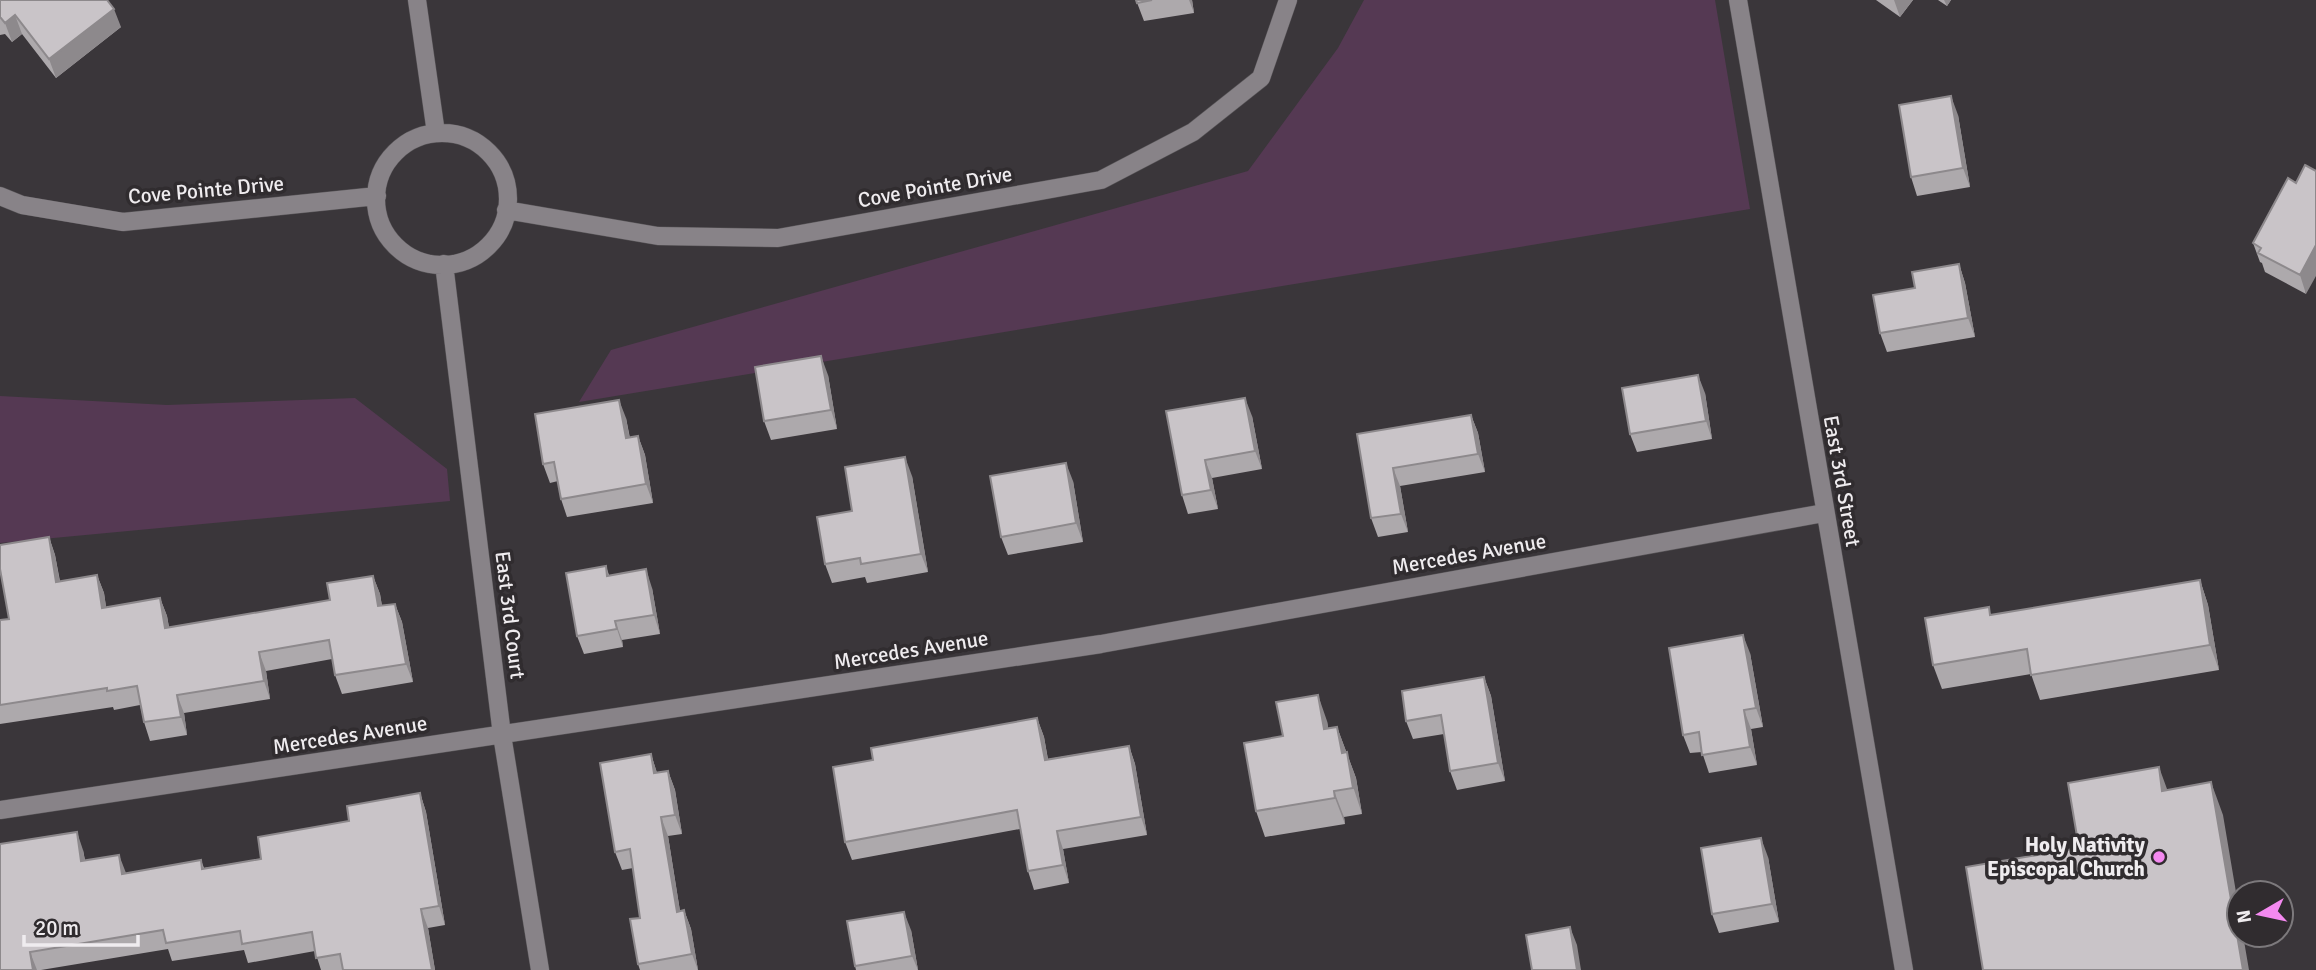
<svg xmlns="http://www.w3.org/2000/svg" width="2316" height="970" viewBox="0 0 2316 970" font-family="Signika,sans-serif">
<rect width="100%" height="100%" fill="#3a363a"/>
<path fill="#553953" d="M 1364,0 L 1715,0 L 1750,209 L 579,402 L 611,350 L 1248,171 L 1338,48 Z
M 0,396 L 167,405 L 355,398 L 447,469 L 450,501 L 0,543 Z"/>
<g fill="none" stroke-linecap="round" stroke-linejoin="round">
<defs>
<path id="street" d="M 417,0 L 436,133
M 1738,0 L 1904,970
M376 199a66 66 0 1 1 132 0a66 66 0 1 1-132 0Z
M 0,196 L 22,205 L 123,222 L 377,196
M 506,210 L 658,236 L 778,238 L 1101,180 L 1193,132 L 1261,78 L 1288,0
M 444,264 L 502,735 L 540,970
M 0,810 L 1101,644 L 1824,513"/>
</defs>
<use href="#street" stroke="#575457" stroke-width="19"/>
<use href="#street" stroke="#888388" stroke-width="18"/>
</g>
<path fill="#ada9ac" d="M 0,0 L 121,27 L 56,78 L 22,34 L 12,42 L 5,34 L 0,35 Z
M 1136,0 L 1192,0 L 1194,13 L 1144,21 Z
M 1876,0 L 1913,0 L 1900,17 Z
M 1938,0 L 1951,0 L 1947,6 Z
M 1958,115 L 1970,187 L 1917,196 L 1911,177 Z
M 2288,178 L 2306,294 L 2265,272 L 2262,263 L 2260,262 L 2253,243 Z
M 1959,264 L 1965,283 L 1975,337 L 1887,352 L 1880,333 L 1915,288 Z
M 828,375 L 837,429 L 771,440 L 764,421 Z
M 1705,393 L 1712,439 L 1637,452 L 1630,434 Z
M 1166,411 L 1252,416 L 1262,469 L 1212,478 L 1218,509 L 1188,514 L 1182,495 Z
M 1471,415 L 1478,433 L 1485,472 L 1400,486 L 1408,532 L 1378,537 L 1371,518 L 1357,434 Z
M 626,418 L 630,438 L 638,436 L 645,455 L 653,503 L 567,517 L 561,499 L 558,481 L 550,483 L 543,464 Z
M 912,476 L 928,572 L 867,583 L 865,577 L 832,583 L 825,564 L 852,511 Z
M 1073,481 L 1083,542 L 1008,555 L 1001,537 Z
M 49,537 L 55,555 L 60,581 L 97,575 L 104,593 L 106,607 L 160,598 L 167,616 L 169,627 L 330,600 L 373,576 L 380,594 L 382,606 L 395,604 L 402,622 L 413,682 L 342,694 L 335,675 L 332,659 L 266,671 L 270,699 L 184,713 L 187,735 L 150,741 L 144,722 L 140,705 L 114,710 L 113,707 L 0,724 L 0,620 L 9,619 Z
M 606,566 L 609,575 L 652,588 L 660,634 L 622,640 L 623,647 L 584,654 L 577,636 Z
M 2200,580 L 2208,605 L 2219,670 L 2040,700 L 2031,674 L 1942,689 L 1933,665 L 1991,615 Z
M 1750,653 L 1763,727 L 1751,729 L 1757,765 L 1709,773 L 1702,752 L 1690,753 L 1683,735 Z
M 1484,677 L 1491,696 L 1505,781 L 1457,790 L 1450,771 L 1444,734 L 1413,739 L 1406,721 Z
M 1037,718 L 1044,737 L 1048,759 L 1129,746 L 1135,764 L 1147,835 L 1063,849 L 1069,883 L 1034,890 L 1028,871 L 1020,829 L 852,860 L 845,842 L 873,760 Z
M 1327,721 L 1328,728 L 1337,727 L 1356,778 L 1362,814 L 1344,817 L 1345,824 L 1265,837 L 1256,811 L 1283,736 Z
M 651,754 L 657,773 L 668,771 L 675,790 L 682,834 L 668,836 L 680,911 L 684,910 L 691,929 L 698,970 L 640,970 L 638,964 L 640,918 L 633,868 L 622,870 L 615,852 Z
M 420,793 L 426,812 L 445,925 L 428,928 L 435,970 L 321,970 L 315,951 L 248,963 L 244,950 L 172,961 L 168,949 L 41,970 L 0,970 L 83,850 L 85,860 L 126,873 L 201,860 L 204,868 L 261,859 L 349,821 Z
M 1768,857 L 1779,922 L 1719,933 L 1712,914 Z
M 911,930 L 918,970 L 856,970 L 855,966 Z"/>
<path fill="#8d898c" d="M 1189,0 L 1192,0 L 1194,13 Z
M 1894,0 L 1913,0 L 1900,17 Z
M 1944,0 L 1951,0 L 1947,6 Z
M 114,9 L 121,27 L 56,78 L 49,59 Z
M 15,15 L 22,34 L 12,42 L 5,23 Z
M 1951,96 L 1958,115 L 1970,187 L 1963,168 Z
M 2316,245 L 2316,276 L 2306,294 L 2300,275 Z
M 1959,264 L 1965,283 L 1975,337 L 1968,318 Z
M 821,356 L 828,375 L 837,429 L 831,410 Z
M 1698,375 L 1705,393 L 1712,439 L 1706,421 Z
M 1245,398 L 1252,416 L 1262,469 L 1255,451 Z
M 619,400 L 626,418 L 633,457 L 626,438 Z
M 1471,415 L 1478,433 L 1485,472 L 1478,454 Z
M 638,436 L 645,455 L 653,503 L 646,484 Z
M 905,457 L 912,476 L 928,572 L 921,554 Z
M 1205,460 L 1212,478 L 1218,509 L 1211,490 Z
M 1066,463 L 1073,481 L 1083,542 L 1076,523 Z
M 1393,468 L 1400,486 L 1408,532 L 1401,514 Z
M 49,537 L 55,555 L 63,600 L 56,582 Z
M 646,569 L 652,588 L 660,634 L 654,615 Z
M 97,575 L 104,593 L 109,626 L 102,608 Z
M 373,576 L 380,594 L 385,625 L 378,606 Z
M 2200,580 L 2208,605 L 2219,670 L 2210,645 Z
M 160,598 L 167,616 L 172,646 L 165,628 Z
M 395,604 L 402,622 L 413,682 L 406,664 Z
M 615,621 L 622,640 L 623,647 L 617,629 Z
M 1743,635 L 1750,653 L 1763,727 L 1756,708 Z
M 259,652 L 266,671 L 270,699 L 264,681 Z
M 1484,677 L 1491,696 L 1505,781 L 1498,763 Z
M 177,695 L 184,713 L 187,735 L 181,717 Z
M 1318,695 L 1327,721 L 1333,755 L 1324,729 Z
M 1744,710 L 1751,729 L 1757,765 L 1750,747 Z
M 1037,718 L 1044,737 L 1051,778 L 1045,760 Z
M 1337,727 L 1356,778 L 1362,814 L 1342,753 Z
M 1129,746 L 1135,764 L 1147,835 L 1141,817 Z
M 651,754 L 657,773 L 654,773 Z
M 2159,767 L 2171,800 L 2162,791 Z
M 668,771 L 675,790 L 682,834 L 675,815 Z
M 2211,782 L 2223,815 L 2239,910 L 2239,935 L 2243,935 L 2249,970 L 2243,970 Z
M 1334,791 L 1344,817 L 1345,824 L 1335,798 Z
M 420,793 L 426,812 L 445,925 L 439,906 Z
M 661,817 L 668,836 L 683,930 L 677,912 Z
M 1057,831 L 1063,849 L 1069,883 L 1063,865 Z
M 77,832 L 83,850 L 88,879 L 81,861 Z
M 1761,838 L 1768,857 L 1779,922 L 1772,904 Z
M 119,855 L 126,873 L 122,874 Z
M 421,909 L 428,928 L 435,970 L 432,970 Z
M 684,910 L 691,929 L 698,970 L 692,954 Z
M 904,912 L 911,930 L 918,970 L 912,956 Z
M 1570,927 L 1577,945 L 1581,970 L 1577,970 Z
M 30,952 L 37,970 L 33,970 Z"/>
<path fill="#c9c4c8" stroke="#8d898c" stroke-width="2" d="M 0,0 L 107,0 L 114,9 L 49,59 L 15,15 L 5,23 L 0,17 Z
M 1136,0 L 1152,0 L 1137,3 Z
M 1951,96 L 1963,168 L 1911,177 L 1899,105 Z
M 2305,165 L 2316,171 L 2316,245 L 2300,275 L 2258,253 L 2261,248 L 2253,243 L 2288,178 L 2296,183 Z
M 1959,264 L 1968,318 L 1880,333 L 1873,295 L 1915,288 L 1912,272 Z
M 821,356 L 831,410 L 764,421 L 755,367 Z
M 1698,375 L 1706,421 L 1630,434 L 1622,388 Z
M 1245,398 L 1255,451 L 1205,460 L 1211,490 L 1182,495 L 1166,411 Z
M 619,400 L 626,438 L 638,436 L 646,484 L 561,499 L 554,462 L 543,464 L 535,414 Z
M 1471,415 L 1478,454 L 1393,468 L 1401,514 L 1371,518 L 1357,434 Z
M 905,457 L 921,554 L 861,564 L 860,558 L 825,564 L 817,517 L 852,511 L 845,467 Z
M 1066,463 L 1076,523 L 1001,537 L 990,476 Z
M 49,537 L 56,582 L 97,575 L 102,608 L 160,598 L 165,628 L 330,600 L 327,583 L 373,576 L 378,606 L 395,604 L 406,664 L 335,675 L 329,640 L 259,652 L 264,681 L 177,695 L 181,717 L 144,722 L 137,686 L 107,691 L 107,688 L 0,705 L 0,620 L 9,619 L 0,569 L 0,545 Z
M 606,566 L 607,576 L 646,569 L 654,615 L 615,621 L 617,629 L 577,636 L 566,573 Z
M 2200,580 L 2210,645 L 2031,675 L 2027,649 L 1933,665 L 1925,618 L 1989,607 L 1990,615 Z
M 1743,635 L 1756,708 L 1744,710 L 1750,747 L 1702,755 L 1699,732 L 1683,735 L 1669,648 Z
M 1484,677 L 1498,763 L 1450,771 L 1441,715 L 1406,721 L 1402,691 Z
M 1318,695 L 1324,729 L 1337,727 L 1342,753 L 1347,752 L 1353,788 L 1334,791 L 1335,798 L 1256,811 L 1244,743 L 1283,736 L 1276,702 Z
M 1037,718 L 1045,760 L 1129,746 L 1141,817 L 1057,831 L 1063,865 L 1028,871 L 1017,810 L 845,842 L 833,767 L 873,760 L 871,748 Z
M 651,754 L 654,773 L 668,771 L 675,815 L 661,817 L 677,912 L 684,910 L 692,954 L 638,964 L 630,919 L 640,918 L 630,849 L 615,852 L 600,763 Z
M 2159,767 L 2162,791 L 2211,782 L 2243,970 L 1983,970 L 1966,867 L 2079,848 L 2068,783 Z
M 420,793 L 439,906 L 421,909 L 432,970 L 343,970 L 340,954 L 316,958 L 312,932 L 242,944 L 240,931 L 166,943 L 163,930 L 30,952 L 33,970 L 0,970 L 0,844 L 77,832 L 81,861 L 119,855 L 122,874 L 201,860 L 202,869 L 261,859 L 258,837 L 349,821 L 347,806 Z
M 1761,838 L 1772,904 L 1712,914 L 1701,848 Z
M 904,912 L 912,956 L 855,966 L 847,921 Z
M 1570,927 L 1577,970 L 1532,970 L 1526,935 Z"/>
<circle fill="#f489f0" stroke="#302c2f" stroke-width="2.5" cx="2159" cy="857" r="7"/>
<g text-anchor="middle" dominant-baseline="central" stroke-width="7" stroke-linejoin="round" paint-order="stroke">
<g font-size="21" fill="#efecef" stroke="#302c2f">
<text transform="translate(935 187) rotate(-10)">Cove Pointe Drive</text>
<text transform="translate(206 190) rotate(-5)">Cove Pointe Drive</text>
<text transform="translate(1842 481) rotate(80)">East 3rd Street</text>
<text transform="translate(1469 554) rotate(-10)">Mercedes Avenue</text>
<text transform="translate(510 615) rotate(83)">East 3rd Court</text>
<text transform="translate(911 650) rotate(-9)">Mercedes Avenue</text>
<text transform="translate(350 735) rotate(-9)">Mercedes Avenue</text>
</g>
<g font-size="21" font-weight="bold" fill="#efecef" stroke="#302c2f" text-anchor="end">
<text x="2145" y="845">Holy Nativity<tspan x="2145" dy="24">Episcopal Church</tspan></text>
</g>
</g>
<g transform="translate(2260 914) rotate(261)"><circle r="33" fill="#302c2f" stroke="#7c797c" stroke-width="2"/>
<path d="M0-5L12 26L0 18L-12 26Z" fill="#f489f0"/>
<text y="-10" font-size="19" font-weight="bold" text-anchor="middle" fill="#efecef">N</text>
</g>
<path d="M24 935v10h114v-10" fill="none" stroke="#efecef" stroke-width="3.5"/>
<text x="35" y="935" font-size="21" fill="#efecef" stroke="#302c2f" stroke-width="5" paint-order="stroke">20 m</text>
</svg>
